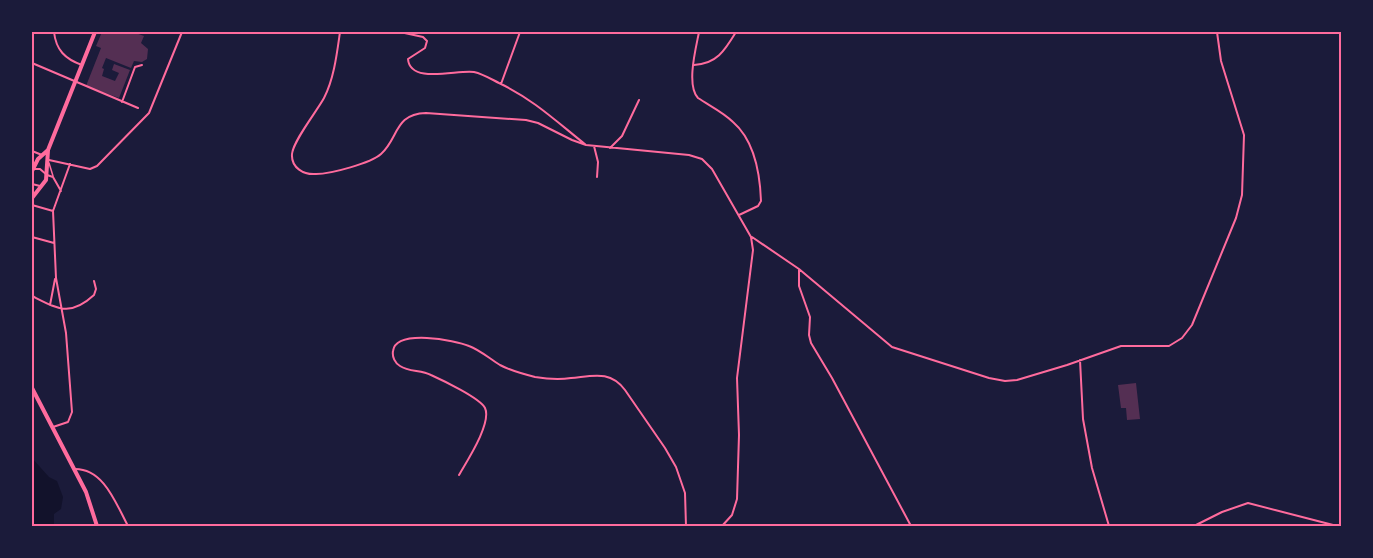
<svg xmlns="http://www.w3.org/2000/svg" width="1373" height="558" viewBox="0 0 1373 558" font-family="'Source Sans 3',sans-serif">
<rect width="100%" height="100%" fill="#1b1b3a"/>
<path fill="#12122b" d="M 32,458 L 49,477 L 57,481 L 63,497 L 61,509 L 54,514 L 54,526 L 32,526 Z"/>
<path fill="#542f53" d="M 102,32 L 133,32 L 144,36 L 141,43 L 148,49 L 147,59 L 142,62 L 134,61 L 131,68 L 106,58 L 102,68 L 104,69 L 102,76 L 115,81 L 119,73 L 112,70 L 114,64 L 130,70 L 119,98 L 86,86 L 101,48 L 96,46 Z
M 1136,383 L 1140,419 L 1127,420 L 1126,408 L 1121,408 L 1118,385 Z"/>
<g fill="none" stroke-linecap="round" stroke-linejoin="round">
<path stroke="#ff6b9d" stroke-width="1.5" d="M 49,163 L 53,176"/>
<path stroke="#ff6b9d" stroke-width="2" d="M 54,32 C 56,50 65,59 82,65
M 340,32 C 337,53 334,79 324,98 C 317,111 293,141 292,154 C 291,168 304,175 316,174 C 331,174 371,163 381,154 C 399,138 394,114 426,113 L 526,120 L 538,123 L 572,140 L 586,145 L 689,155 L 702,159 L 712,169 L 751,237 L 753,250 L 737,378 L 739,435 L 737,499 L 732,515 L 722,526
M 400,32 L 423,37 L 427,41 L 425,48 L 408,59 C 410,85 459,69 474,72 C 483,74 491,79 499,83 C 533,99 557,122 586,145
M 699,32 C 696,48 686,85 698,98 C 710,106 723,112 733,122 C 755,141 760,173 761,201 L 758,206 L 739,215
M 32,63 L 138,108
M 694,65 C 717,64 725,50 736,32
M 501,84 L 520,32
M 122,102 L 135,67 L 142,65
M 594,146 L 598,162 L 597,177
M 610,148 L 622,136 L 639,100
M 32,151 L 42,155
M 49,160 L 90,169 L 97,166 L 149,113 L 182,32
M 34,169 L 40,169 L 47,175 L 53,177 L 61,191
M 32,184 L 40,186
M 32,205 L 53,211 L 70,164
M 53,211 L 56,278 L 66,333 L 72,412 L 68,422 L 53,427
M 32,237 L 54,243
M 752,237 L 799,269 L 892,347 L 989,378 L 1005,381 L 1017,380 L 1067,365 L 1121,346 L 1169,346 L 1182,338 L 1192,325 L 1236,218 L 1242,195 L 1244,135 L 1221,61 L 1217,32
M 799,269 L 799,286 L 810,317 L 809,335 L 811,343 L 832,378 L 911,526
M 32,296 C 58,309 70,317 94,295 L 96,289 L 94,281
M 50,305 L 55,279
M 1080,360 L 1083,419 L 1092,468 L 1109,526
M 74,469 C 104,468 116,504 128,526
M 459,475 C 467,461 492,423 485,408 C 480,398 442,380 431,375 C 421,370 409,372 400,366 C 395,363 392,357 393,351 C 396,329 455,340 469,346 C 480,350 490,359 500,365 C 511,371 523,374 535,377 C 547,379 559,380 571,378 C 593,376 610,370 625,390 L 665,448 L 676,467 L 685,493 L 686,526
M 1194,526 L 1222,512 L 1248,503 L 1337,526"/>
<path stroke="#ff6b9d" stroke-width="4" d="M 32,171 L 38,159 L 48,150
M 32,198 L 46,180 L 48,150 L 95,32
M 32,388 L 86,492 L 97,526"/>
</g>
<rect width="1373" height="558" fill="none" stroke="#1b1b3a" stroke-width="66"/>
<rect x="33" y="33" width="1307" height="492" fill="none" stroke="#ff6b9d" stroke-width="2"/>
</svg>
